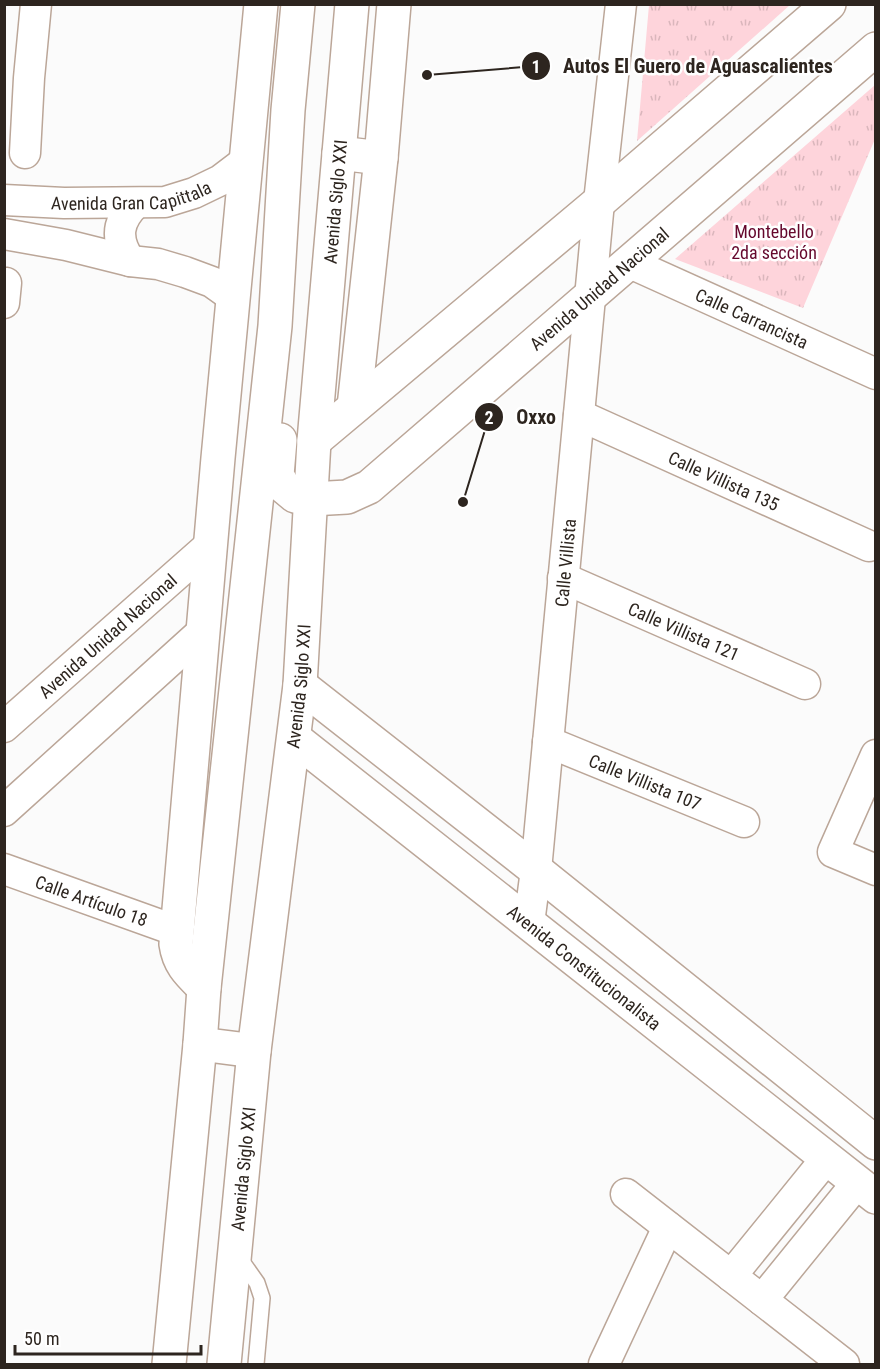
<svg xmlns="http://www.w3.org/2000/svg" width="880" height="1369" viewBox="0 0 880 1369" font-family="'Roboto Condensed',sans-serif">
<defs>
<pattern id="grass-tufts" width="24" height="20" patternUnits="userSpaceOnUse" patternTransform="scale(1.5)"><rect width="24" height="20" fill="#fed4db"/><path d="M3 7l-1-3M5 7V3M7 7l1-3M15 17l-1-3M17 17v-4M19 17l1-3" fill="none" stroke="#dab6bc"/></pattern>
</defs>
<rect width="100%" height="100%" fill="#fbfbfb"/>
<path fill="url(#grass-tufts)" d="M 649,5 L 649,4 L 790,5 L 637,141 Z
M 875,85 L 875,139 L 803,308 L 675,259 Z"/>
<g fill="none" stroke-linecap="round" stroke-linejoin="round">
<defs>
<path id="service" d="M 238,1256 L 257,1283 L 262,1298 L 256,1364"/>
<g id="minor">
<path d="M 25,153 L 29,78 L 36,4"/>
<path id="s1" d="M 4,200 L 64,203 L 165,202 L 194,193 L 221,180 L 246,161"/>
<path d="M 4,234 L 66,245 L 130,261 L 158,264 L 185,272 L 212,282 L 233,297"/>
<path d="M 130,261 C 115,239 117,221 136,203"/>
<path id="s2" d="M 628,262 L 876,374"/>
<path d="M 4,303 L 6,283"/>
<path id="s3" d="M 579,415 L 869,546"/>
<path id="s4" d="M 563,578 L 805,684"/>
<path id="s5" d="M 4,727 L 210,545"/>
<path id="s6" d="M 548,742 L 744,822"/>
<path d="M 876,755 L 833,852 L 876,870"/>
<path d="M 4,811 L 203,631"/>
<path id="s7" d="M 4,869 L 177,931"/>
<path id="s8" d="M 529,923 L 536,870 L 599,202 L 621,4"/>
<path d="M 626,1194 L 844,1364"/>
<path d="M 731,1276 L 826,1159"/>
<path d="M 762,1300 L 857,1183"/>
<path d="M 604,1364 L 668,1227"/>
</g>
<g id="tertiary">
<path d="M 354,407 L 381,158 L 394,4"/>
<path d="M 314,441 L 599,202 L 829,4"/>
<path id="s9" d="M 311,499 L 347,497 L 369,487 L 876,49"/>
<path d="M 300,685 L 536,870 L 876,1143"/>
<path id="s10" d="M 294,738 L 876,1197"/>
<path d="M 204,988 C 190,974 179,965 176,944 L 218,458 L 261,4"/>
</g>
<g id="trunk">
<path d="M 339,153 L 381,158"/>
<path d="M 280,440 L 277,475 L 283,486 L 295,496 L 311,499"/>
<path d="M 200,1044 L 254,1051"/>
<path d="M 169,1364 L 200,1044 L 204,988 L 275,326 L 288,110 L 298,4"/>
<path id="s11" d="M 224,1364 L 254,1051 L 300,685 L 314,441 L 352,4"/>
</g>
</defs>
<use href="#service" stroke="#bba698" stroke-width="18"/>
<use href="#minor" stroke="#bba698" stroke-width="33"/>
<use href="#tertiary" stroke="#bba698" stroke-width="36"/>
<use href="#trunk" stroke="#bba698" stroke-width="36"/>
<use href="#service" stroke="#fff" stroke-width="15"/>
<use href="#minor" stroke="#fff" stroke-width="30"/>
<use href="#tertiary" stroke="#fff" stroke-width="33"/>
<use href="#trunk" stroke="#fff" stroke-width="33"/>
</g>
<g text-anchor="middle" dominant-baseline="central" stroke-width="5" stroke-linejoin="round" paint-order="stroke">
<g font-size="18" fill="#2d251f" stroke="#fff">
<text stroke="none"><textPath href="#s1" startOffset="128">Avenida Gran Capittala</textPath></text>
<text stroke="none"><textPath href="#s11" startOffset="1168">Avenida Siglo XXI</textPath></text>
<text stroke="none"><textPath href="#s9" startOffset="364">Avenida Unidad Nacional</textPath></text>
<text stroke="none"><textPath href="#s2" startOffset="136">Calle Carrancista</textPath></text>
<text stroke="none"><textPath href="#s3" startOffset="159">Calle Villista 135</textPath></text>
<text stroke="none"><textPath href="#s8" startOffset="362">Calle Villista</textPath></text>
<text stroke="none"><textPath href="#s4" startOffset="132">Calle Villista 121</textPath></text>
<text stroke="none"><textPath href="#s5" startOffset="138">Avenida Unidad Nacional</textPath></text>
<text stroke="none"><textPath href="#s11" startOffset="682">Avenida Siglo XXI</textPath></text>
<text stroke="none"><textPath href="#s6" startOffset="105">Calle Villista 107</textPath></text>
<text stroke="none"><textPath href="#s7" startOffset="93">Calle Artículo 18</textPath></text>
<text stroke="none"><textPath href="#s10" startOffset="370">Avenida Constitucionalista</textPath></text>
<text stroke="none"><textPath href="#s11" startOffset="196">Avenida Siglo XXI</textPath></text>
</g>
<g font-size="18" fill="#65072c" stroke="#fff">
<text x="774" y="231">Montebello<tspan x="774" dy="21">2da sección</tspan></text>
</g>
</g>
<path fill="none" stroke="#2d251f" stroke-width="2" d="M427 75L536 66M463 502L489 417"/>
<g fill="#2d251f" stroke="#fff" stroke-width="2">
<circle cx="427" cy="75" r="6"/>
<circle cx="463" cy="502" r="6"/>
<circle cx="536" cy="66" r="15"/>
<circle cx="489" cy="417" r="15"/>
</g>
<g font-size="18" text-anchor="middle" font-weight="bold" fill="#fff">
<text x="536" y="73">1</text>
<text x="489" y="424">2</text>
</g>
<g font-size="20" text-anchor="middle" font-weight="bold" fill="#2d251f" stroke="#fff" stroke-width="5" stroke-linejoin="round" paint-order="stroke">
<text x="698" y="73">Autos El Guero de Aguascalientes</text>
<text x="536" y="424">Oxxo</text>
</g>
<rect width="880" height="1369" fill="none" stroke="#2d251f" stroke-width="12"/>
<path d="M15 1345v9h186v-9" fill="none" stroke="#2d251f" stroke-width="3"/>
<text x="24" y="1345" font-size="18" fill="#2d251f" stroke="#ffffff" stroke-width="4.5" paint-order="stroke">50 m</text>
</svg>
